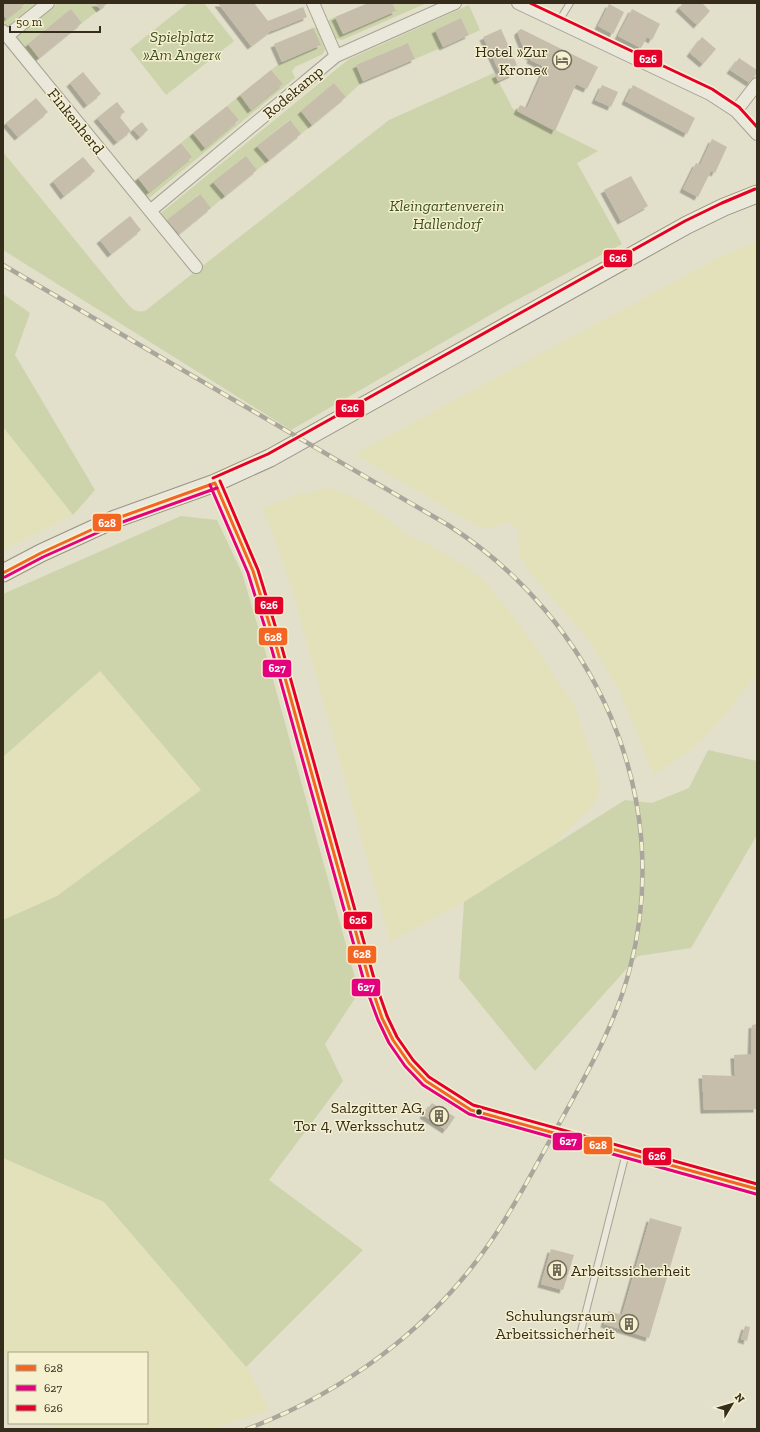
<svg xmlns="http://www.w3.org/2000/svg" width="760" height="1432" viewBox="0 0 760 1432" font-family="'Zilla Slab',serif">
<defs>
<filter id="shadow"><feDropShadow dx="-3.5" dy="3.5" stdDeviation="0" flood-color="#0004"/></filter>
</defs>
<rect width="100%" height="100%" fill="#e2dfca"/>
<path fill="#e2e1ba" d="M 757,241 L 757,674 L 726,714 L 694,747 L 654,775 L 630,716 L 618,688 L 602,661 L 587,638 L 532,574 L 520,557 L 518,529 L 506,521 L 491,529 L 475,525 L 355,454 L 720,257 Z
M 3,427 L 73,515 L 3,550 Z
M 330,488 L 349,495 L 370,506 L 409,536 L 427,544 L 467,567 L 486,583 L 523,629 L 574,705 L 598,776 L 599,788 L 596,800 L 589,810 L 553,844 L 464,902 L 390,941 L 291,585 L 263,508 L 296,495 Z
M 100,671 L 202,790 L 57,896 L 3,920 L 3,757 Z
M 3,1158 L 104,1202 L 246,1367 L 269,1410 L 210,1429 L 53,1429 L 49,1423 L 147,1423 L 147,1353 L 9,1353 L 9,1362 L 3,1353 Z"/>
<path fill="#cdd4ac" d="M 26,3 L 37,3 L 3,30 L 3,14 L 7,19 Z
M 58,3 L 95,3 L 100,9 L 82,23 L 71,9 L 28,44 L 39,58 L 31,65 L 11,41 Z
M 188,3 L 204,3 L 234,41 L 166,95 L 130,49 Z
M 392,3 L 427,3 L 342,40 L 334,38 L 327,21 L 335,17 L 343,34 L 395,12 Z
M 469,5 L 480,30 L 469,35 L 461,18 L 435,30 L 443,47 L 415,59 L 408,43 L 356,65 L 363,81 L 346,97 L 334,83 L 301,111 L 312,125 L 301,134 L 289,120 L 257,146 L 269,160 L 257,170 L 246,156 L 214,182 L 225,196 L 211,208 L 199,194 L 168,220 L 179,234 L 173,239 L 155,218 L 349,59 Z
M 316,27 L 325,49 L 323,54 L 295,67 L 292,71 L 295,78 L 143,203 L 129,185 L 138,178 L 149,192 L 192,157 L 181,143 L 193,133 L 205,148 L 239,121 L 227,106 L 240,95 L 251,109 L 283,84 L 271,70 L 282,62 L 320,46 L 313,28 Z
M 494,73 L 513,109 L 598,151 L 577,163 L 622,244 L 511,303 L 291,430 L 3,250 L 3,152 L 125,301 C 131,308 135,313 145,311 L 389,120 Z
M 3,294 L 30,313 L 15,355 L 95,490 L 73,515 L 3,427 Z
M 181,516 L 217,520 L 242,573 L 266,654 L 359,992 L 325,1044 L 343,1081 L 269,1180 L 363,1250 L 246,1367 L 104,1202 L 3,1158 L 3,920 L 57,896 L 201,790 L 100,671 L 3,757 L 3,594 Z
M 708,750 L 757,761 L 757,835 L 691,948 L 638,956 L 535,1071 L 459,978 L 464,902 L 625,800 L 652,803 L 689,788 Z"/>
<path fill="#c6bdab" filter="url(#shadow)" d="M 3,3 L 26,3 L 6,19 L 3,14 Z
M 95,3 L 108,3 L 100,9 Z
M 218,3 L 254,3 L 268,21 L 303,7 L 307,17 L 272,31 L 272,30 L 251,46 Z
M 368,3 L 392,3 L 396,11 L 343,34 L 335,17 Z
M 683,3 L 702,3 L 710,11 L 697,25 L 679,8 Z
M 609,4 L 624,12 L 613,34 L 598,26 Z
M 71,9 L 82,23 L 39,58 L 28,44 Z
M 632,9 L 660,24 L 652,40 L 647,37 L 641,48 L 618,36 Z
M 461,18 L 469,35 L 443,47 L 435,30 Z
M 313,28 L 321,45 L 282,62 L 274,44 Z
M 501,29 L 517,65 L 511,68 L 513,74 L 498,81 L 495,75 L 500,73 L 483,37 Z
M 521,29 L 598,67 L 587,89 L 576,84 L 555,131 L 517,111 L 520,105 L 527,108 L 545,67 L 530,60 L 531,57 L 526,54 L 518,34 L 518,31 Z
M 702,37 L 716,49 L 703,64 L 690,53 Z
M 408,43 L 415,59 L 363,81 L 356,65 Z
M 739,58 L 757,70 L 757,73 L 750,83 L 730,70 Z
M 271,70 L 283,84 L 251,110 L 240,95 Z
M 83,72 L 101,94 L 87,105 L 70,83 Z
M 334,83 L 346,97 L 312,125 L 301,111 Z
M 602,85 L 618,92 L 611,107 L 595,100 Z
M 633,85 L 695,118 L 687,134 L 625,101 Z
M 36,98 L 48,112 L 18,137 L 6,123 Z
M 117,102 L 125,112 L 119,116 L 131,131 L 117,142 L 97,118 Z
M 227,106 L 239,120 L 205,148 L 193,133 Z
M 290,120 L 301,134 L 269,160 L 257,146 Z
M 142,122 L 148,130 L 140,137 L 133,129 Z
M 712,139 L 727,147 L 715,173 L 711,171 L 698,197 L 683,189 L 696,163 L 700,165 Z
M 181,143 L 192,157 L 149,192 L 138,178 Z
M 246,156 L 257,170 L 225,196 L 213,182 Z
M 83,157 L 95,171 L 64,196 L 53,181 Z
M 631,176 L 648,206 L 621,221 L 604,190 Z
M 200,194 L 211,208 L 179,234 L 167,220 Z
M 130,216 L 141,230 L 111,254 L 100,240 Z
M 757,1024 L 757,1109 L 704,1110 L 702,1075 L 735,1076 L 734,1055 L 751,1054 L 752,1025 Z
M 432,1103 L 455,1117 L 446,1130 L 423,1115 Z
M 650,1218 L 682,1227 L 649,1338 L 604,1324 L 608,1311 L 622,1315 Z
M 551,1249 L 574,1255 L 563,1290 L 541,1284 Z
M 745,1326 L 750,1327 L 747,1341 L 741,1339 Z"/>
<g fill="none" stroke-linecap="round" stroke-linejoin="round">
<defs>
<path id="lane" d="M 559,21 L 570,3
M 454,1100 L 471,1110 L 532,1127
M 588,1142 L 757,1189
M 581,1331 L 626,1153"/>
<path id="street" d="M 313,3 L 336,56
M 518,3 L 710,94 L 736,111 L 757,134
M 3,31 L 196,267
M 7,36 L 48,3
M 736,111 L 757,84
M 150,211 L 336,56 L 455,3
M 215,483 L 253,571 L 277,649 L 370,983 C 383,1020 396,1055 426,1081 C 435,1088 445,1094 454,1100"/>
<path id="secondary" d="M 3,573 L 41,553 L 115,519 L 215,483 L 270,458 L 687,225 L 724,207 L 757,194"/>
</defs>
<use href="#lane" stroke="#a7a294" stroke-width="8"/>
<use href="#street" stroke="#a7a294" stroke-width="14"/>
<use href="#secondary" stroke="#979283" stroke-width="19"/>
<use href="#lane" stroke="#eae8db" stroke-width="6"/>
<use href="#street" stroke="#eae8db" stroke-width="12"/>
<use href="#secondary" stroke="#eae8db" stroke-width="17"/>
<defs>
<path id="rail" d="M 3,265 L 448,525 C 595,619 675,796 630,968 C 615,1027 583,1080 554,1133 C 534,1169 515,1206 491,1241 C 432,1328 345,1392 247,1429"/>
</defs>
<use href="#rail" stroke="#a9a79c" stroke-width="4.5"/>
<use href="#rail" stroke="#f5f0cf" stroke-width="3" stroke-dasharray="9" stroke-linecap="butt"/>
<defs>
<path id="lane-bridge" d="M 532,1127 L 588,1142"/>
</defs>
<use href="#lane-bridge" stroke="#a7a294" stroke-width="8" stroke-linecap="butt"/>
<use href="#lane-bridge" stroke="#eae8db" stroke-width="6"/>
<defs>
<path id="bus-1" d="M 215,483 L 253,571 L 277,649 L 370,983 L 382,1018 L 393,1040 L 409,1063 L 426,1081 L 471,1110 L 757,1189
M 3,573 L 41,553 L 115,519 L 215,483"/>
<path id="bus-2" d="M 210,485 L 248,573 L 272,650 L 365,985 L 378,1020 L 389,1043 L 405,1066 L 423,1085 L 469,1114 L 756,1194
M 5,577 L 43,557 L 117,524 L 217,488"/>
<path id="bus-3" d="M 530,3 L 712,89 L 739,107 L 757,127
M 213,478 L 268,454 L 685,221 L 722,203 L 755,189
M 220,481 L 258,570 L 282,648 L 375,982 L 387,1016 L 397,1037 L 413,1060 L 429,1077 L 473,1105 L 757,1184"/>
</defs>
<use href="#bus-1" stroke="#f5f0cf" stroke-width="6"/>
<use href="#bus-2" stroke="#f5f0cf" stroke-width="6"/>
<use href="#bus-3" stroke="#f5f0cf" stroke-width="6"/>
<use href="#bus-1" stroke="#f26522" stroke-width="3"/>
<use href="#bus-2" stroke="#e5007d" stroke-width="3"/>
<use href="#bus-3" stroke="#e4002b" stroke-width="3"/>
</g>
<defs>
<symbol id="hotel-ring" viewBox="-11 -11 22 22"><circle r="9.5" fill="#f5f0cf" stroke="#726b59" stroke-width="1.5"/><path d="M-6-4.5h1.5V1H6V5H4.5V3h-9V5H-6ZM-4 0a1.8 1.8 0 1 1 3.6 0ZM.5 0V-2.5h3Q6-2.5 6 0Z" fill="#726b59"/></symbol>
<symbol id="building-ring" viewBox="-11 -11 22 22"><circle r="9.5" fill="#f5f0cf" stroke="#726b59" stroke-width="1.5"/><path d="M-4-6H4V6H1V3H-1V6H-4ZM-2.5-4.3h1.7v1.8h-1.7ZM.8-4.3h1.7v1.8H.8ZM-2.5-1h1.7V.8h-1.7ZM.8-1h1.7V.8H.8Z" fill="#726b59"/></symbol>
</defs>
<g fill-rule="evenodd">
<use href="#hotel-ring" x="551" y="49" width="22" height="22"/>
<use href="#building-ring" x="428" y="1105" width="22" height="22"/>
<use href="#building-ring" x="546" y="1259" width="22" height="22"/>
<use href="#building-ring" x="618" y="1313" width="22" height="22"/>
</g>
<circle fill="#352c1c" stroke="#f5f0cf" stroke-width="1.5" cx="479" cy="1112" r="3.5"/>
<g text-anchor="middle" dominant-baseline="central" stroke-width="3" stroke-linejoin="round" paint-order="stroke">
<g font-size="16" font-style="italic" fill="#3e5123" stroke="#f5f0cf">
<text x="182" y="36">Spielplatz<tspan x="182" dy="18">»Am Anger«</tspan></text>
<text x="447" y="205">Kleingartenverein<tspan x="447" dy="18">Hallendorf</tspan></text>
</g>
<g font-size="16" fill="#352c1c" stroke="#f5f0cf" text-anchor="end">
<text x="548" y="51">Hotel »Zur<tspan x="548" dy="18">Krone«</tspan></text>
<text x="425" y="1107">Salzgitter AG,<tspan x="425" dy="18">Tor 4, Werksschutz</tspan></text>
<text x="571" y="1270" text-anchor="start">Arbeitssicherheit</text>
<text x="615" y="1315">Schulungsraum<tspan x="615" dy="18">Arbeitssicherheit</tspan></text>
</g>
<g font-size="16" fill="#352c1c" stroke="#f5f0cf">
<text transform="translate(293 92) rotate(-40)">Rodekamp</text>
<text transform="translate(76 121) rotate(51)">Finkenherd</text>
</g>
</g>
<g stroke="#f5f0cf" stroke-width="1.5">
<rect x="633" y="49" width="30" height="19" rx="4" fill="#e4002b"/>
<rect x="603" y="249" width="30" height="19" rx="4" fill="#e4002b"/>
<rect x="335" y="399" width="30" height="19" rx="4" fill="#e4002b"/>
<rect x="92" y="513" width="30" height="19" rx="4" fill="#f26522"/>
<rect x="254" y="596" width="30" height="19" rx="4" fill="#e4002b"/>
<rect x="258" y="627" width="30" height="19" rx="4" fill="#f26522"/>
<rect x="262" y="659" width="30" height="19" rx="4" fill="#e5007d"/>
<rect x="343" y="911" width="30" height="19" rx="4" fill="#e4002b"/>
<rect x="347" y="945" width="30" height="19" rx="4" fill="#f26522"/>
<rect x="351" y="978" width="30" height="19" rx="4" fill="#e5007d"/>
<rect x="552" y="1132" width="31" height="19" rx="4" fill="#e5007d"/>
<rect x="583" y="1136" width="30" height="19" rx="4" fill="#f26522"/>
<rect x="642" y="1147" width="30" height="19" rx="4" fill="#e4002b"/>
</g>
<g font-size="11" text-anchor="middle" font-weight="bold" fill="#fff">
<text x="648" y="63">626</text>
<text x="618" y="262">626</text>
<text x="350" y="412">626</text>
<text x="107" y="527">628</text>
<text x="269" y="609">626</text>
<text x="273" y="641">628</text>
<text x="277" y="672">627</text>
<text x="358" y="924">626</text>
<text x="362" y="958">628</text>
<text x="366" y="991">627</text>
<text x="568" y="1145">627</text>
<text x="598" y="1149">628</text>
<text x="657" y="1160">626</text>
</g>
<rect width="760" height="1432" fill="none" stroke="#352c1c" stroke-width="8"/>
<rect x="8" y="1352" width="140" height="72" fill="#f5f0cf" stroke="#a8a287"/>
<rect x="16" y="1365" width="20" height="6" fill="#f26522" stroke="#a8a287"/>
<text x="44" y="1372" font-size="12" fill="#352c1c">628</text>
<rect x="16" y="1385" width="20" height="6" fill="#e5007d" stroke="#a8a287"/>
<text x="44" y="1392" font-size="12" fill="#352c1c">627</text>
<rect x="16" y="1405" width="20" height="6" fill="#e4002b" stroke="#a8a287"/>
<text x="44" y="1412" font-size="12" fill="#352c1c">626</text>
<g transform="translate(732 1404) rotate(52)" stroke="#f5f0cf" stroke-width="3" paint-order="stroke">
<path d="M0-3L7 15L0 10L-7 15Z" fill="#352c1c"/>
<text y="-6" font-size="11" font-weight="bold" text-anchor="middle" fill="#352c1c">N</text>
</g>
<path d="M10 26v6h90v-6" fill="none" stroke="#352c1c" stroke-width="2"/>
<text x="16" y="26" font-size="12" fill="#352c1c" stroke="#f5f0cf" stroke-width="3" paint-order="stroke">50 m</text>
</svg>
